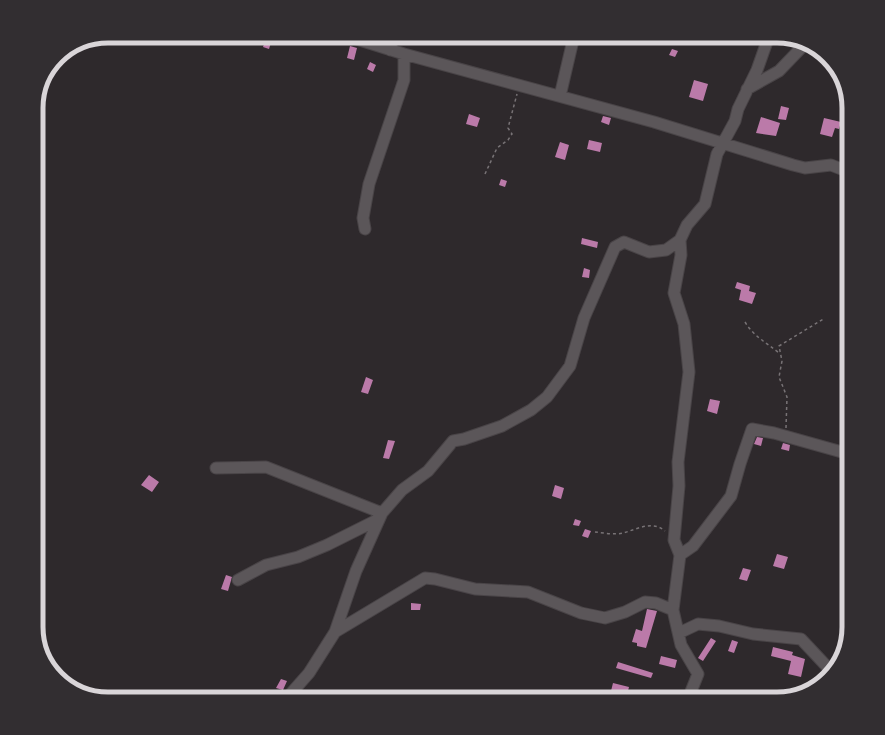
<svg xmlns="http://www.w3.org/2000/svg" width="885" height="735" viewBox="0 0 885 735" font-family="'PT Sans Narrow',sans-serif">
<rect width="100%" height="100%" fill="#2e292c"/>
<path fill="#bb7aa9" d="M 267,36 L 273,36 L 269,49 L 263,47 Z
M 350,46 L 357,48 L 354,60 L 347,58 Z
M 672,49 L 678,51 L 675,57 L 669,55 Z
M 370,62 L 376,65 L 373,72 L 367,69 Z
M 694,80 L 708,84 L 703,101 L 689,97 Z
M 781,106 L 789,108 L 786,120 L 778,119 Z
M 469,114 L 480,118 L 477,127 L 466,124 Z
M 603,116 L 611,118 L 609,125 L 601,122 Z
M 761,117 L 780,123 L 776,136 L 756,133 Z
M 824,118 L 841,122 L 839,129 L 835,128 L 832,137 L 820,134 Z
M 589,140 L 602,143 L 600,152 L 587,149 Z
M 560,142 L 569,145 L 565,160 L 555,157 Z
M 501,179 L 507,181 L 505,187 L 499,185 Z
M 582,238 L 598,242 L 597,248 L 581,244 Z
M 584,268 L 590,270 L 589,278 L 582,277 Z
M 737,282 L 750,286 L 749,291 L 756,293 L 752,304 L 739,300 L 741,290 L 735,288 Z
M 366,377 L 373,380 L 368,394 L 361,392 Z
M 710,399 L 720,401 L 717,414 L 707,411 Z
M 757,437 L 763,438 L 761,446 L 754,444 Z
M 388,440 L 395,441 L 389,459 L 383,458 Z
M 783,443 L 790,445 L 789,451 L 781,449 Z
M 149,475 L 159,482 L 152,492 L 141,485 Z
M 555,485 L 564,488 L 561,499 L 552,496 Z
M 575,519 L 581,521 L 579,526 L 573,525 Z
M 585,529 L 591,531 L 588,538 L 582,536 Z
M 777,554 L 788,557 L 784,569 L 773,566 Z
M 743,568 L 751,570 L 747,581 L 739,579 Z
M 226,575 L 232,577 L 228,591 L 221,589 Z
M 411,603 L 421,604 L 420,610 L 411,610 Z
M 647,609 L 657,611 L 646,648 L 637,646 L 637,643 L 632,642 L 636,629 L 642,631 Z
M 711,638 L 716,641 L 703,661 L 698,658 Z
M 732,640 L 738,642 L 734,653 L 728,651 Z
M 773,647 L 793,652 L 792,655 L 805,659 L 801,677 L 788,674 L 791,661 L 771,656 Z
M 661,656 L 677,660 L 675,668 L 659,664 Z
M 618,662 L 653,673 L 651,678 L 616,668 Z
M 281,679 L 287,681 L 283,690 L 276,688 Z
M 613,683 L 629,687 L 626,699 L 609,699 Z"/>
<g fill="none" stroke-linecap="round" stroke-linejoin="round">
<defs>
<path id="minor" d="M 347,36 L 404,54 L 654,122 L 793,165 L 805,168 L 831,165 L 849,172
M 390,50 L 393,36
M 747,89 L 779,71 L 803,46
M 560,96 L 574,36
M 365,229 L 363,218 L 369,184 L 404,80 L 404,54
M 680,240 L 681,255 L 674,293 L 684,324 L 689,372 L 678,462 L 679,486 L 674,540 L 680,555 L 673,610 L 681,645 L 698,674 L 688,699
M 216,468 L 266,467 L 382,513
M 680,555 L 693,546 L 731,496 L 740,464 L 752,429 L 774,433 L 849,454
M 238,580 L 266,565 L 298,557 L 327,545 L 379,519
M 335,632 L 425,578 L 435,579 L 475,589 L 528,592 L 581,613 L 605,618 L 625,612 L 645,602 L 656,603 L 673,610
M 679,633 L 698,624 L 719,626 L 753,634 L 801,639 L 832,672
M 286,699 L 309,673 L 335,632 L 356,571 L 382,513 L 402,490 L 428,471 L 453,441 L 464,439 L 502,426 L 531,410 L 547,397 L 570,366 L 584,318 L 615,247 L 624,242 L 649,252 L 666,250 L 680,240 L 687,225 L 705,204 L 717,154 L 735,121 L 738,109 L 757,70 L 769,36"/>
</defs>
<use href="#minor" stroke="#494447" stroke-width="13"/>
<path stroke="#787376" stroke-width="1.5" stroke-dasharray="3 3" stroke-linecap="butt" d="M 485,174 L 497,148 L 508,140 L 512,134 L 508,128 L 517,94
M 745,322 C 754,337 766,342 779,353
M 786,428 L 787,397 L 779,377 L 782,361 L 779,346 L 825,318
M 595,532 C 604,533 615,535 623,533 C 638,529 652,520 665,531"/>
<use href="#minor" stroke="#5b5659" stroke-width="11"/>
</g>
<path d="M0 0H885V735H0ZM108 43H777A65 65 0 0 1 842 108V627A65 65 0 0 1 777 692H108A65 65 0 0 1 43 627V108A65 65 0 0 1 108 43Z" fill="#322e31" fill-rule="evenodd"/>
<path fill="none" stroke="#d9d5d8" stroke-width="5" d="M108 43H777A65 65 0 0 1 842 108V627A65 65 0 0 1 777 692H108A65 65 0 0 1 43 627V108A65 65 0 0 1 108 43Z"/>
</svg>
